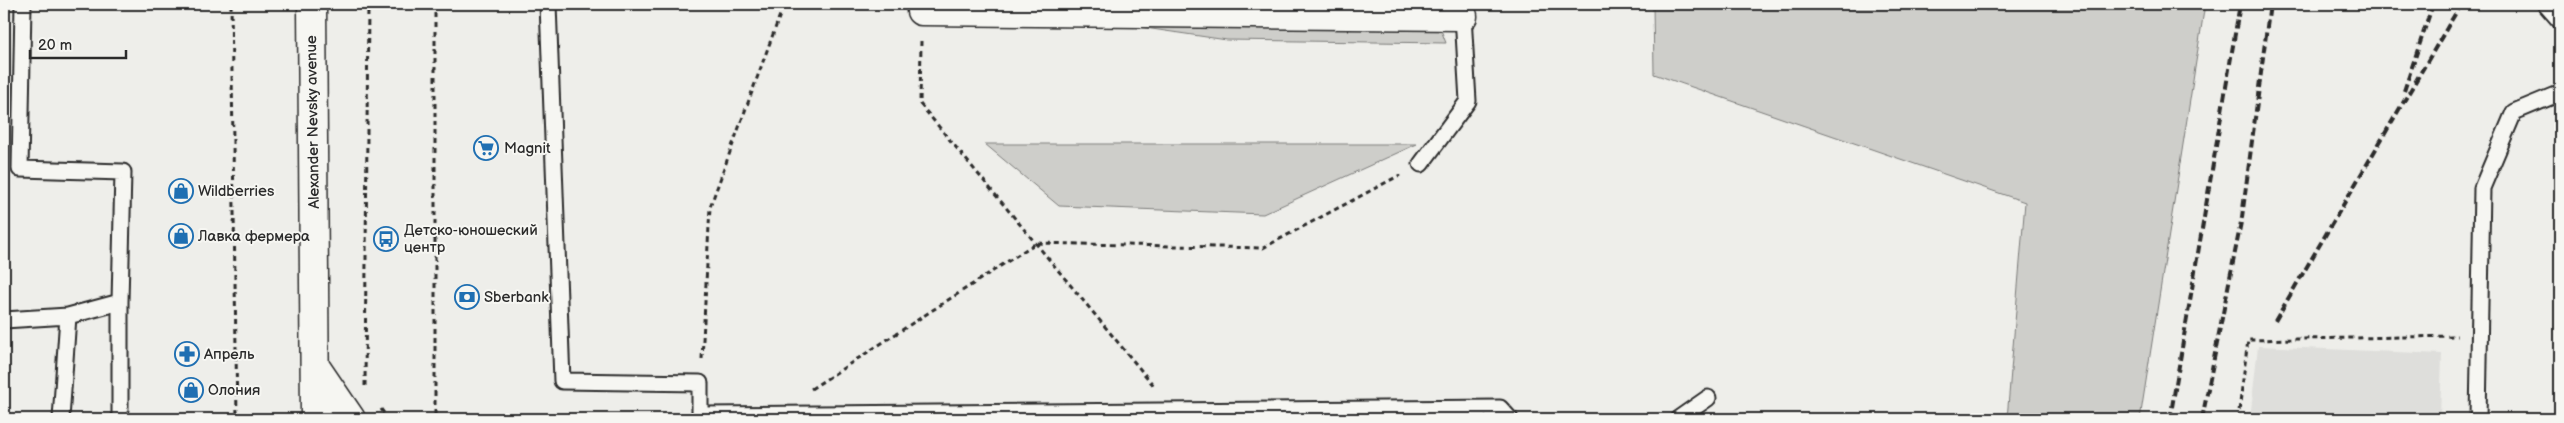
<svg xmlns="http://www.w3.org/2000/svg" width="2564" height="423" viewBox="0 0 2564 423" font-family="'Balsamiq Sans',sans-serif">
<rect width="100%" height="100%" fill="#eeeeea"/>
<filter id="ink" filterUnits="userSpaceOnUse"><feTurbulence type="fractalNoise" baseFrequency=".02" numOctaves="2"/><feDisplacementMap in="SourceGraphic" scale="10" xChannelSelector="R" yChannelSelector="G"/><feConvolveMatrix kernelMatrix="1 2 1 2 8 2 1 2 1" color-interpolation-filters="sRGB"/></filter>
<g filter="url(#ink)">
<path fill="#dededb" d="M 2258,346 L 2442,354 L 2440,419 L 2250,419 Z"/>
<path fill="#cececa" stroke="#7c7c7a" d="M 1045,4 L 1431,4 L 1446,43 L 1227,40 L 1138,27 Z
M 1653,4 L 2205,4 L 2140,419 L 2007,419 L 2025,202 L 1654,74 Z
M 985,144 L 1417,144 L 1263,214 L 1059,206 Z"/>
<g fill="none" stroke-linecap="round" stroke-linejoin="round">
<defs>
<path id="lane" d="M 548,4 L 562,381 L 700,383 L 700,419
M 2545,4 L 2560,21
M 1421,164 L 1468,101 L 1463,16 L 1469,4
M 120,302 L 120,419
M 4,320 L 68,316 L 120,302 L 123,172 L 20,169 L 23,4
M 700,415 L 1500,408 L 1510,419
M 61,419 L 68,316
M 1678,419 L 1708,398
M 2478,419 L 2482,188 L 2514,112 L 2560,93"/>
<path id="street" d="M 921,4 L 921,11 L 1463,16"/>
<path id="secondary" d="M 312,4 L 315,419
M 315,366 L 351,419"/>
</defs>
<use href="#lane" stroke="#2b2b2b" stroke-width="19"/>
<use href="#street" stroke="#2b2b2b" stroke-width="31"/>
<use href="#secondary" stroke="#2b2b2b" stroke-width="31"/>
<path stroke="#2b2b2b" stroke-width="3" stroke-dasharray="5 4" stroke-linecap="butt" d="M 231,4 L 237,419
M 435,4 L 435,419
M 921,41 L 920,104 L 1155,387
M 702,359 L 710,207 L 784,4
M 365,386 L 368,4
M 811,389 L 1036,243 L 1263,248 L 1400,175
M 381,409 L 388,419
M 2238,419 L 2248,340 L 2457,336"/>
<use href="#lane" stroke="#f6f6f2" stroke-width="15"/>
<use href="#street" stroke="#f6f6f2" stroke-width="28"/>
<use href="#secondary" stroke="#f6f6f2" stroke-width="28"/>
<path stroke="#2b2b2b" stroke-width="4" stroke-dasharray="8 4" stroke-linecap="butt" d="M 2404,91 L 2433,4
M 2275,321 L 2461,4
M 2170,419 L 2240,4
M 2202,419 L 2242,217 L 2270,4"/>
</g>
</g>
<defs>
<symbol id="supermarket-ring" viewBox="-11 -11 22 22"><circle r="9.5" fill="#f6f6f2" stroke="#1f6fb2" stroke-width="1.5"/><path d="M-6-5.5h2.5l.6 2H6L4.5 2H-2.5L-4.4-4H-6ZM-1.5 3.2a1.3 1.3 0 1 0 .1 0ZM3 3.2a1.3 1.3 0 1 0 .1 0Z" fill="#1f6fb2"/></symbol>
<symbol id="shop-ring" viewBox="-11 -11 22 22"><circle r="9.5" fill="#f6f6f2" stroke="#1f6fb2" stroke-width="1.5"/><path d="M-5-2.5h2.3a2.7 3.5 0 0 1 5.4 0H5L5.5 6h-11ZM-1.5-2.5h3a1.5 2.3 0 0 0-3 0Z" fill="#1f6fb2"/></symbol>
<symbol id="bus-ring" viewBox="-11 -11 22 22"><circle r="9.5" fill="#f6f6f2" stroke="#1f6fb2" stroke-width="1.5"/><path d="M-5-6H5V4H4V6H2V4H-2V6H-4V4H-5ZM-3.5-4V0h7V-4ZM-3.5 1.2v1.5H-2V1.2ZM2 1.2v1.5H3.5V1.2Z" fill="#1f6fb2"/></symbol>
<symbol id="bank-ring" viewBox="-11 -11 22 22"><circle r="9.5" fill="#f6f6f2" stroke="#1f6fb2" stroke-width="1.5"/><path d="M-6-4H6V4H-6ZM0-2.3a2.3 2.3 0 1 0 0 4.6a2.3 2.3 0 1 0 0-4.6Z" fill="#1f6fb2"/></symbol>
<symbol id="pharmacy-ring" viewBox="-11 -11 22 22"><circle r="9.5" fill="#f6f6f2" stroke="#1f6fb2" stroke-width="1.5"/><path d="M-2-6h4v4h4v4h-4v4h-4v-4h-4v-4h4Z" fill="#1f6fb2"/></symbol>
</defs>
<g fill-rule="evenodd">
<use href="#supermarket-ring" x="472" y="134" width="28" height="28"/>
<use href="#shop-ring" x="167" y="177" width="28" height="28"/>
<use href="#shop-ring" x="167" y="222" width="28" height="28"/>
<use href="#bus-ring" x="372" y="225" width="28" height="28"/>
<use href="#bank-ring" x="453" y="283" width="28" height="28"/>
<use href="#pharmacy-ring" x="173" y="340" width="28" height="28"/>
<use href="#shop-ring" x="177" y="376" width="28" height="28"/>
</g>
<g text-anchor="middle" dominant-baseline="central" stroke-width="4" stroke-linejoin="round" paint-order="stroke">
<g font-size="15" fill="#2b2b2b" stroke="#f6f6f2">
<text transform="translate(313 122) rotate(-91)">Alexander Nevsky avenue</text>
</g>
<g font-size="15" fill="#2b2b2b" stroke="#f6f6f2" text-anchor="start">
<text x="504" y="148">Magnit</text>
<text x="198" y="191">Wildberries</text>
<text x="404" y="230">Детско-юношеский<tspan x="404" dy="17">центр</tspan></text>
<text x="198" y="236">Лавка фермера</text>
<text x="484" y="297">Sberbank</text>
<text x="204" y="354">Апрель</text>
<text x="208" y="390">Олония</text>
</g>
</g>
<rect width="2564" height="423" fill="none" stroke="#f6f6f2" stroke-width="20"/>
<rect x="10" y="10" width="2544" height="403" fill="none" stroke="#2b2b2b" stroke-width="2" filter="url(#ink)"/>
<path d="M30 50v8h96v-8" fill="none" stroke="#2b2b2b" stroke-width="2.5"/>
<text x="38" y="50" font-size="15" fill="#2b2b2b" stroke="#f6f6f2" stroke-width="4" paint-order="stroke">20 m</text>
</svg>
